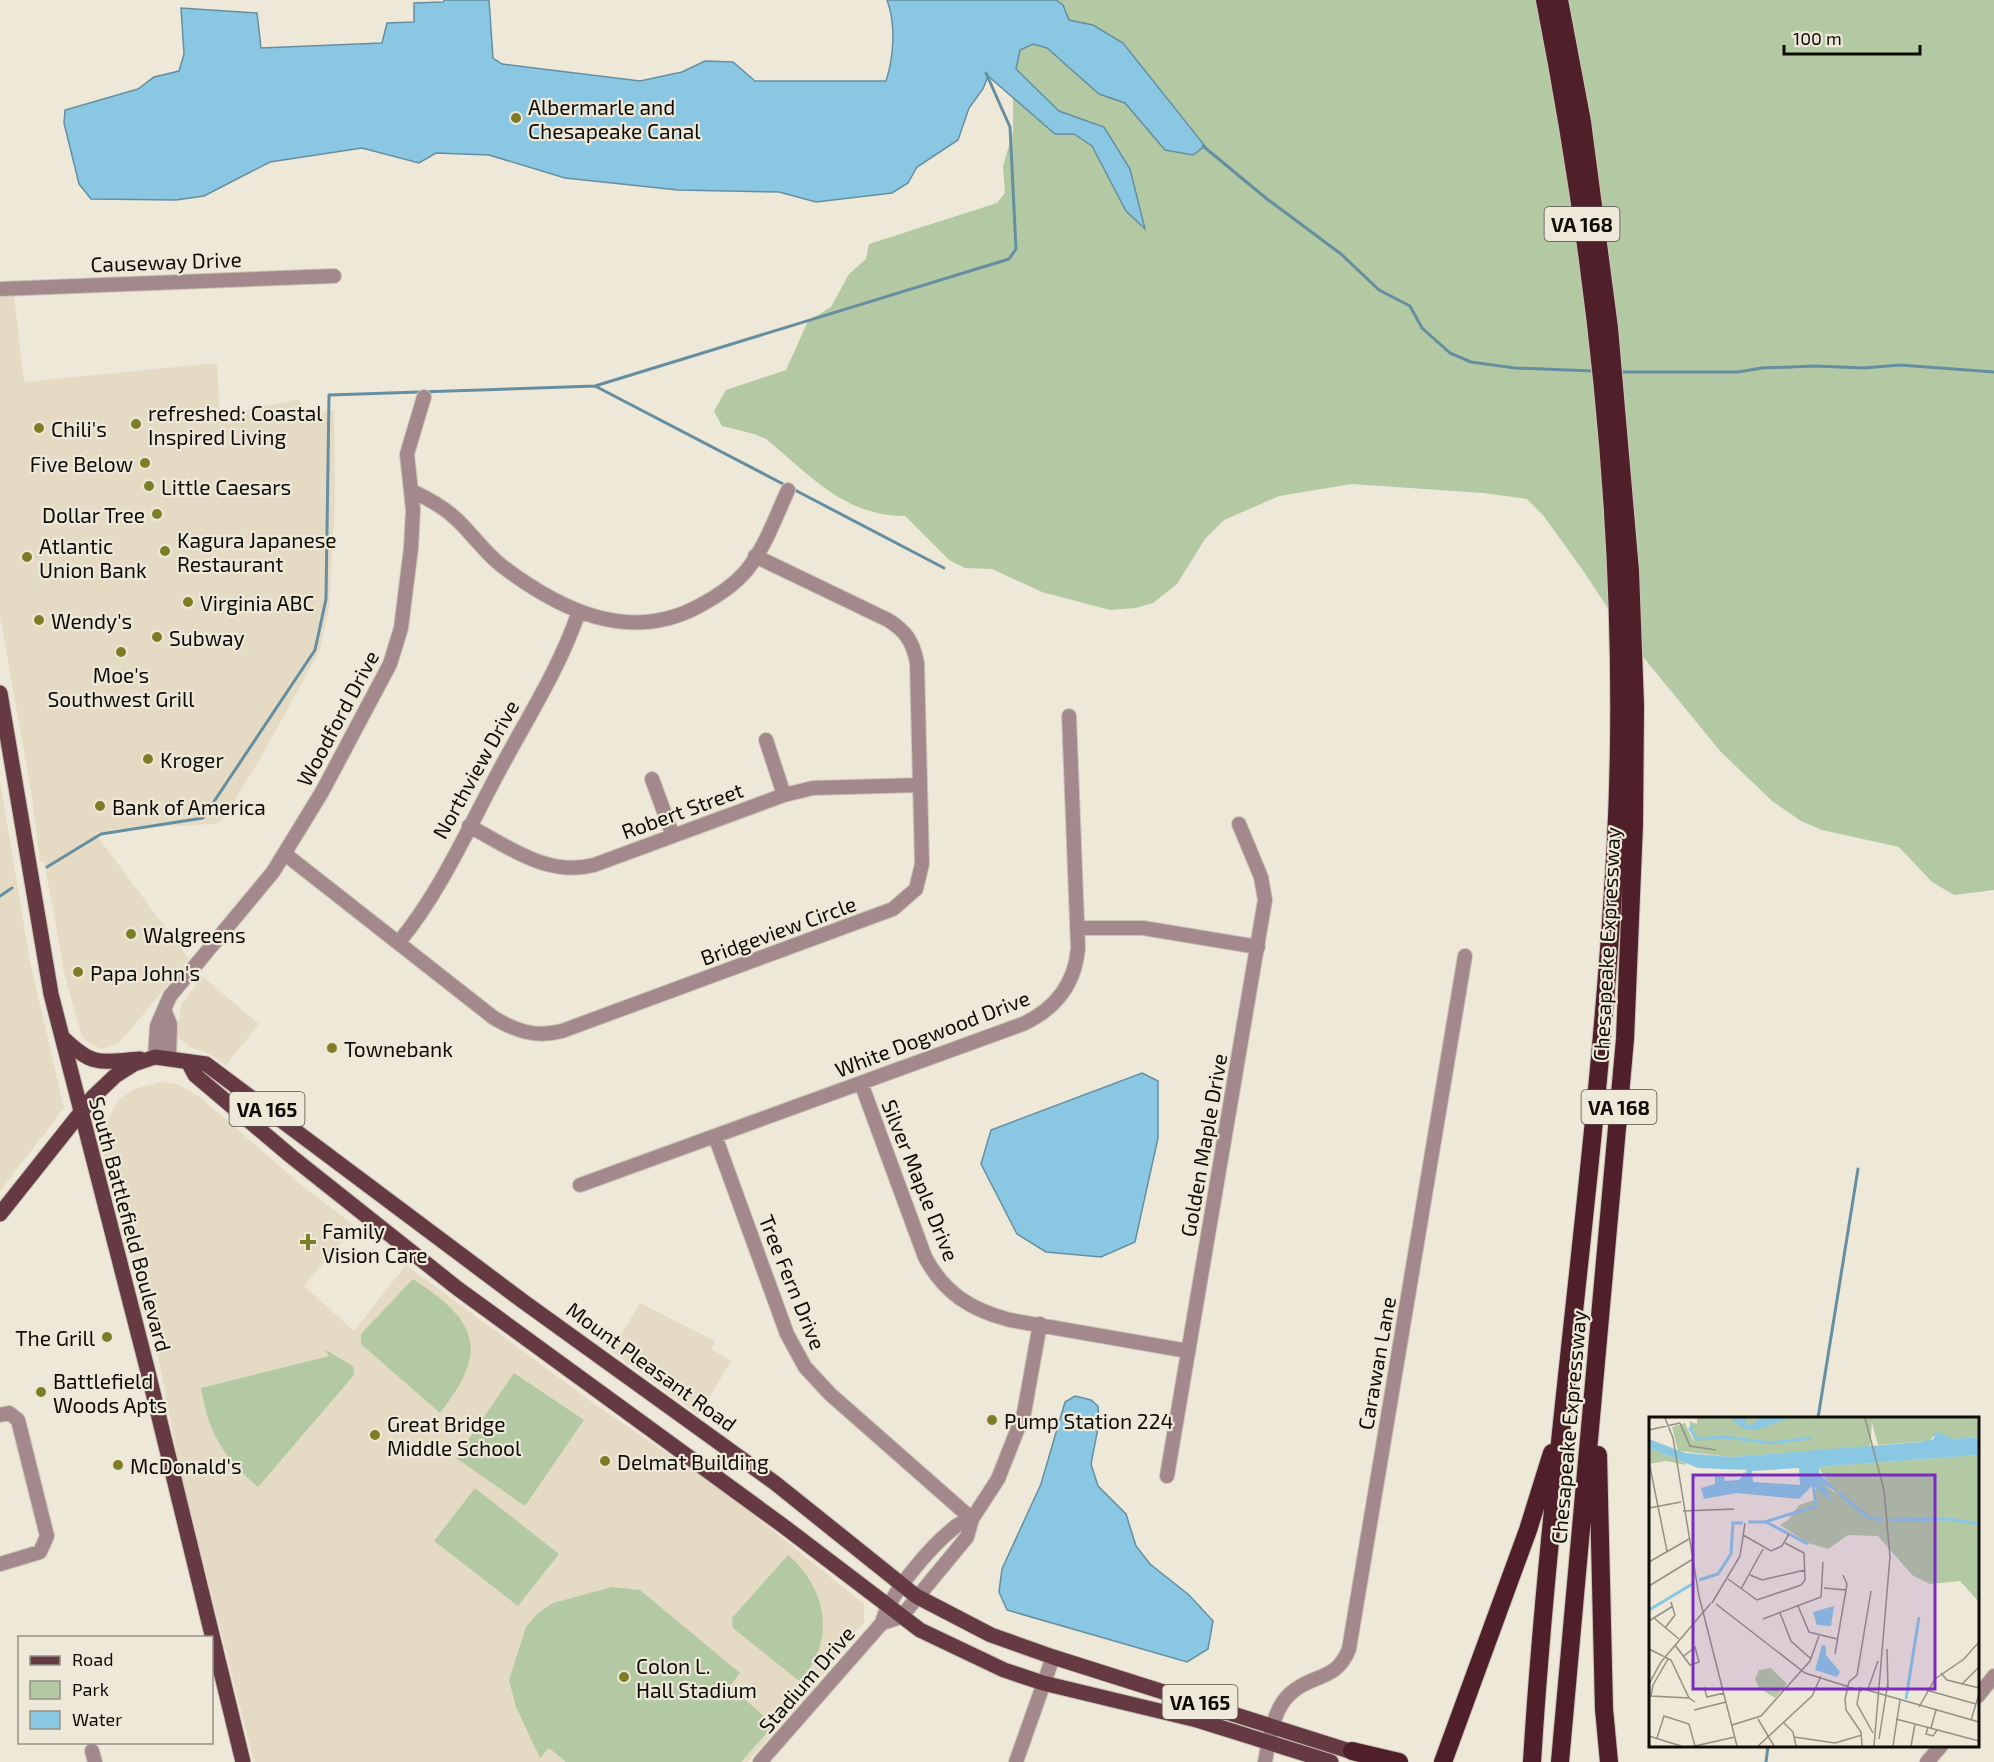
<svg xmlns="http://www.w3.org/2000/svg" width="1994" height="1762" viewBox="0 0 1994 1762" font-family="'Exo 2',sans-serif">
<rect width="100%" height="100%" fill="#eee8d8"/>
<path fill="#e5dbc5" d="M 14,295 L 24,382 L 217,363 L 220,415 L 300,399 L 303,415 L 334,410 L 335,501 L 329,609 L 320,650 L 264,752 L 222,821 L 215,824 L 126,828 L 95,833 L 189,959 L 120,1042 L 102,1049 L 88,1043 L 81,1034 L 65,976 L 44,861 L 40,862 L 32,797 L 0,616 L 0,296 Z
M 0,781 L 30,962 L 64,1108 L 0,1191 Z
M 202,976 L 259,1024 L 226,1065 L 209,1054 L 190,1047 L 175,1035 L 182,1004 Z
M 161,1082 L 178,1084 L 200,1097 L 306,1189 L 355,1226 L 304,1286 L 354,1331 L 406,1265 L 596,1405 L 735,1500 L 864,1604 L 864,1622 L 835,1654 L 838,1657 L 748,1762 L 254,1762 L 180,1470 L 155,1340 L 99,1137 L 118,1100 L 134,1089 Z
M 640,1303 L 715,1341 L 711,1349 L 731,1361 L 699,1415 L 611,1351 Z"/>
<path fill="#b3c9a3" d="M 1056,0 L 1994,0 L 1994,890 L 1954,895 L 1932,882 L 1899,847 L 1822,830 L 1801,821 L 1772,801 L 1720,751 L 1626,636 L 1584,572 L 1543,515 L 1527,499 L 1483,493 L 1352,484 L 1279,496 L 1224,520 L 1205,539 L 1177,584 L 1153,603 L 1136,608 L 1110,610 L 1042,592 L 992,569 L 965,568 L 949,560 L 905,516 C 844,516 810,475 766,439 L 754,434 L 722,426 L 714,411 L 726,390 L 786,370 L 808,321 L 831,307 L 849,274 L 866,259 L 869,244 L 997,203 L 1005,193 L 1003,166 L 1013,132 L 1013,98 L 1055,134 L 1074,134 L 1092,146 L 1126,211 L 1144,228 L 1136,201 L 1104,127 L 1059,111 L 1016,69 L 1020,50 L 1033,44 L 1047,48 L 1099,94 L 1125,103 L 1165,150 L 1193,155 L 1204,146 L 1093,25 L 1069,20 L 1063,6 Z
M 413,1279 C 476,1320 491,1349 440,1413 L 361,1344 L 361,1334 Z
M 324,1349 L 353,1366 L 354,1375 L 258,1487 C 223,1457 209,1434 201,1388 L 329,1356 Z
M 514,1373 L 584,1420 L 525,1506 L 456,1458 Z
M 475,1488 L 559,1554 L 518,1606 L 434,1541 Z
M 788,1555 C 827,1588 837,1643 799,1681 L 733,1628 L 732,1618 Z
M 612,1587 L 640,1590 L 740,1673 L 730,1686 L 774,1725 L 741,1762 L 566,1762 L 549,1748 L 540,1758 L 516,1707 L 509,1680 L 526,1627 L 538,1613 L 553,1603 Z"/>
<path fill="#8ac7e3" stroke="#658fa1" stroke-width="1.5" d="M 445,0 L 489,0 L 493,58 L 502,64 L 640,81 L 682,72 L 705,61 L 733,62 L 755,81 L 886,81 C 894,57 896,24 887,0 L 1056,0 L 1063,5 L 1069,20 L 1093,25 L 1123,43 L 1205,146 L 1193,155 L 1165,150 L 1125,103 L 1099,94 L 1047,48 L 1033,44 L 1020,50 L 1016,69 L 1059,111 L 1104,127 L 1130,169 L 1145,229 L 1126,211 L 1092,146 L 1074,134 L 1055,134 L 988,76 L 983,89 L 969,108 L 958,140 L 917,167 L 908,183 L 892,193 L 816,202 L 779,192 L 678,190 L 565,178 L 489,155 L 436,153 L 419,163 L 362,148 L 270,162 L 204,196 L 176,200 L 91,199 L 79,184 L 64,123 L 65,110 L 138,89 L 154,77 L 179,71 L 184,54 L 181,8 L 257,13 L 261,48 L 382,43 L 387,23 L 414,22 L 414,3 L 443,2 Z
M 1142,1073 L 1158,1081 L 1158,1138 L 1135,1242 L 1101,1257 L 1046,1252 L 1017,1234 L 981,1164 L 991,1130 Z
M 1075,1396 L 1091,1400 L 1098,1406 L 1099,1423 L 1091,1464 L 1098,1486 L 1126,1514 L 1136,1546 L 1150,1564 L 1189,1595 L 1213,1621 L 1208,1649 L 1187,1662 L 1007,1610 L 999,1592 L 1002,1569 L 1041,1484 L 1065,1402 Z"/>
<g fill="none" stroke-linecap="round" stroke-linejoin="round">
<path stroke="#658fa1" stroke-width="3" d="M 1203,146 L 1267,199 L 1341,254 L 1379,290 L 1410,306 L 1422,328 L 1450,353 L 1471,362 L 1515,368 L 1593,371
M 1618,372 L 1738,372 L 1762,368 L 1815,366 L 1864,368 L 1900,365 L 1994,372
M 595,386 L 785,485
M 791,488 L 944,568
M 47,867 L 101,834 L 203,818 L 315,650 L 326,599 L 329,395 L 595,386 L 1009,259 L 1016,249 L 1010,127 L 986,73
M 0,896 L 12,888
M 1818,1418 L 1858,1169
M 1766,1762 L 1768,1746"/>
<defs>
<path id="minor" d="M 0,289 L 334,276
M 412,491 C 427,498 441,505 454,517 C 471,532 484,552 502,566 C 560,610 629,644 699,606 C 716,597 734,585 746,571 C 765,548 776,516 788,490
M 766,740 L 784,795
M 652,779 L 673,836
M 469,826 C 509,847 547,877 594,865 L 784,795 L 813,788 L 920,785
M 285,854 L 494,1018 C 516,1031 536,1038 562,1031 L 893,909 L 916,889 L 922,864 L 917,663 C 913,642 906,631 888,620 L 755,556
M 1078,928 L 1143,928 L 1258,947
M 399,942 C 439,894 468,829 498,773 C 526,720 560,668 579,611
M 165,1012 L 170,1024 L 169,1058
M 155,1057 L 157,1026 L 170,996 L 273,872 L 322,792 L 390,664 L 401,628 L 411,548 L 413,510 L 407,454 L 424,397
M 861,1083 L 925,1257 C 944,1293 971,1310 1010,1320 L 1188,1351
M 715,1136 L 787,1334 L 805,1367 L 830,1394 L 972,1519
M 580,1185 L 1023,1024 C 1055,1009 1075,985 1078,948 L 1069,716
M 0,1415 L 9,1413 L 18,1420 L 47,1536 L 40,1552 L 0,1564
M 1167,1476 L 1265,900 L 1261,877 L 1239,824
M 882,1623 L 901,1617 L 967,1537 L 972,1519 L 998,1479 L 1024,1413 L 1040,1324
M 1978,1696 L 1994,1676
M 92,1751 L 95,1762
M 760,1762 L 882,1623 C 889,1594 931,1546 955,1527 C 959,1523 966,1521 972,1519
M 1016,1762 L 1053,1657
M 1265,1762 C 1269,1740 1273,1708 1291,1693 C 1313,1673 1336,1682 1349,1649 L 1465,956
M 1927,1762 L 1941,1746"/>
<path id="major" d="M 0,693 L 51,994 L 147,1368 L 243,1762
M 62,1037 C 93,1067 98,1062 140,1059
M 188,1062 L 195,1075 L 292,1157 L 457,1288 L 782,1525 L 920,1630 L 1004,1670 L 1043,1683 L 1197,1720 L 1331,1762
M 0,1214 L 93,1097 L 115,1076 L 134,1064 L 155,1057 L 206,1064 L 524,1302 L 775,1483 L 916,1596 L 991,1635 L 1053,1657 L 1362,1755"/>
<path id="highway" d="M 1559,0 L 1582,122 L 1609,328 L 1630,571 L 1635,705 L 1634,824 L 1625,1039 L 1560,1762
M 1598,1455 L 1604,1709 L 1609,1762
M 1352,1751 L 1399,1762
M 1443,1762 L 1528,1530 L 1552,1453
M 1532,1762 C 1551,1454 1600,1148 1616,840 C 1630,559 1599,276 1545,0"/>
</defs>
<use href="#minor" stroke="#cac5b7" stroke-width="16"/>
<use href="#major" stroke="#cac5b7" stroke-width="17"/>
<use href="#highway" stroke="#cac5b7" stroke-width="20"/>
<use href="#minor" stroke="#a3888c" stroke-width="14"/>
<use href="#major" stroke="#663a43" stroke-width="15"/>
<use href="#highway" stroke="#4f1f2a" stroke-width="18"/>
</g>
<g fill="#7e7d25" stroke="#eee8d8" stroke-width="2">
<circle cx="516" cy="118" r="6"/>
<circle cx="136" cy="424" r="6"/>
<circle cx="39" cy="428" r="6"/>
<circle cx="145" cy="463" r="6"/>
<circle cx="149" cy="486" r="6"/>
<circle cx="157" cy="514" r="6"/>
<circle cx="165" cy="551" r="6"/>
<circle cx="27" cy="557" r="6"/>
<circle cx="188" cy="602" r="6"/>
<circle cx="39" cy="620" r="6"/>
<circle cx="157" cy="637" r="6"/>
<circle cx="121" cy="652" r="6"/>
<circle cx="148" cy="759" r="6"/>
<circle cx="100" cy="806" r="6"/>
<circle cx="131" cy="934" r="6"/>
<circle cx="78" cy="972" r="6"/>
<circle cx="332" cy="1048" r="6"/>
<path d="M305 1233h6v6h6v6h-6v6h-6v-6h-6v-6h6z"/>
<circle cx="107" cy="1337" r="6"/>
<circle cx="41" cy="1392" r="6"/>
<circle cx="992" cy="1420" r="6"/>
<circle cx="375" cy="1435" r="6"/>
<circle cx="605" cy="1461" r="6"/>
<circle cx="118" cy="1465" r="6"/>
<circle cx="624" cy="1677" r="6"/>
</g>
<g text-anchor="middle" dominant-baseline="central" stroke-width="4.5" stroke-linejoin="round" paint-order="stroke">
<g fill="#eee8d8" stroke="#514e46" stroke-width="1.5">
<rect x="1544.5" y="207" width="75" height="34" rx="4.5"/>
<rect x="1581.5" y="1090" width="75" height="34" rx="4.5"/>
<rect x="229.5" y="1092" width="75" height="34" rx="4.5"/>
<rect x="1162.5" y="1685" width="75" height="34" rx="4.5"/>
</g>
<g font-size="20" font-weight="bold" fill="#0e0c07">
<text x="1582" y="224">VA 168</text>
<text x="1619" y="1107">VA 168</text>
<text x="267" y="1109">VA 165</text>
<text x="1200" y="1702">VA 165</text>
</g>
<g font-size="21" fill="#0e0c07" stroke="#eee8d8" text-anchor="start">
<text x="528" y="106">Albermarle and<tspan x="528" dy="24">Chesapeake Canal</tspan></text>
<text x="148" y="412">refreshed: Coastal<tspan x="148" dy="24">Inspired Living</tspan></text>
<text x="51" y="428">Chili's</text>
<text x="133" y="463" text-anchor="end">Five Below</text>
<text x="161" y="486">Little Caesars</text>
<text x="145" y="514" text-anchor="end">Dollar Tree</text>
<text x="177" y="539">Kagura Japanese<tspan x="177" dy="24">Restaurant</tspan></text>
<text x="39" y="545">Atlantic<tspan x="39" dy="24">Union Bank</tspan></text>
<text x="200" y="602">Virginia ABC</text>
<text x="51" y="620">Wendy's</text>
<text x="169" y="637">Subway</text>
<text x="121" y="674" text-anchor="middle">Moe's<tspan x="121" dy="24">Southwest Grill</tspan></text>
<text x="160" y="759">Kroger</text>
<text x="112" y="806">Bank of America</text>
<text x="143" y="934">Walgreens</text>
<text x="90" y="972">Papa John's</text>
<text x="344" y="1048">Townebank</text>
<text x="322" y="1230">Family<tspan x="322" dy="24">Vision Care</tspan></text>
<text x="95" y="1337" text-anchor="end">The Grill</text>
<text x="53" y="1380">Battlefield<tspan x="53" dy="24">Woods Apts</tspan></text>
<text x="1004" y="1420">Pump Station 224</text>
<text x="387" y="1423">Great Bridge<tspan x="387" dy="24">Middle School</tspan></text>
<text x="617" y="1461">Delmat Building</text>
<text x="130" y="1465">McDonald's</text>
<text x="636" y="1665">Colon L.<tspan x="636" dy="24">Hall Stadium</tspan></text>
</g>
<g font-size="21" fill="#0e0c07" stroke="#eee8d8">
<text transform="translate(166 261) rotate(-2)">Causeway Drive</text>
<text transform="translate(337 718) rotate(-62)">Woodford Drive</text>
<text transform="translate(475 769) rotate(-61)">Northview Drive</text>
<text transform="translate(682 810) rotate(-20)">Robert Street</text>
<text transform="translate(778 930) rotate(-20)">Bridgeview Circle</text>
<text transform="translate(1606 944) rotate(-87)">Chesapeake Expressway</text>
<text transform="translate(932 1033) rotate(-21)">White Dogwood Drive</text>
<text transform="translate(1203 1145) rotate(-80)">Golden Maple Drive</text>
<text transform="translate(921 1180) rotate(68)">Silver Maple Drive</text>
<text transform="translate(131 1224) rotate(75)">South Battlefield Boulevard</text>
<text transform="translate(793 1282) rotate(68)">Tree Fern Drive</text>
<text transform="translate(1376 1363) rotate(-80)">Carawan Lane</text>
<text transform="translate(652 1366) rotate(36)">Mount Pleasant Road</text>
<text transform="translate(1568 1427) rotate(-85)">Chesapeake Expressway</text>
<text transform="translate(806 1679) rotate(-49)">Stadium Drive</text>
</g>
</g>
<g transform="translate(1649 1417)">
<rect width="330" height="330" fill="#eee8d8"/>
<path d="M 48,1 L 330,1 L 330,20 L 304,22 L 286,18 L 280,24 L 229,28 L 223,6 L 221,30 L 83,40 L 29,34 L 23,10 L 36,6 L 45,26 L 40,4 L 48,7 ZM 0,31 L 36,46 L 37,48 L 17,44 L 0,47 ZM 330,38 L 330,185 L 311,164 L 281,167 L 263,158 L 229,119 L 199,118 L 179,132 L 159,126 L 131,108 L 139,103 L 150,88 L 165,83 L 167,70 L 182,85 L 178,74 L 167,66 L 171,64 L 186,76 L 169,50 ZM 122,251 L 138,267 L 126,281 L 110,271 L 106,262 L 110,253 Z" fill="#b3c9a3"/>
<path d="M 81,1 L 97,1 L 97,7 L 101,8 L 113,1 L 140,1 L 108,13 L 95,12 ZM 286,14 L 304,22 L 330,20 L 330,38 L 170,50 L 170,56 L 190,76 L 168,64 L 178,73 L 183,86 L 164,68 L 150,82 L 88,76 L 55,82 L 52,71 L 66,67 L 66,59 L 75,60 L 76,64 L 90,63 L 98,53 L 49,51 L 0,31 L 0,22 L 36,36 L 83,40 L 272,25 L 285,22 ZM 150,51 L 151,68 L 104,65 L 103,54 ZM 185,189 L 182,209 L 168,208 L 164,195 ZM 173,228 L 177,229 L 177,238 L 191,255 L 188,260 L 166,253 Z" fill="#8ac7e3" fill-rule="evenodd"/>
<path fill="none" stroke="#8ac7e3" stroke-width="3" d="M 44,8 L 41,12 L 48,22 L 76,20 L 122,26 L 162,21M 190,76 L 220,101 L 235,103M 240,103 L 301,102 L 330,107M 99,105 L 116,105 L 167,89 L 164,66M 117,105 L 159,127M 50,163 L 69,157 L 82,137 L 84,106 L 94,106M 0,193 L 45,166M 257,282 L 270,200"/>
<path fill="none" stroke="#949084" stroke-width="1.5" d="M 16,1 L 24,21 L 50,179 L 88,329M 216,1 L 235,73 L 241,140 L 225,329M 31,6 L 41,29 L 67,33M 0,13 L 31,6M 0,45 L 18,134M 0,91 L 32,85M 34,94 L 85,92M 94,118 L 122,134 L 133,129 L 140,117M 0,145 L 40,122M 101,158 L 113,163 L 156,153M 79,162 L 108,183 L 152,168 L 156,163 L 155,136 L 136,126M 0,169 L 44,142M 175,171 L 197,173M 92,172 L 114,132M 63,186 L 91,139 L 96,106M 67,187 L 156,256 L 213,274M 149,189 L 160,215 L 188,222M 131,196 L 142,224 L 162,242M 5,201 L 30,222M 114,202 L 172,180 L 174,145M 0,204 L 24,189M 16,211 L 26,198 L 22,185M 26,228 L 41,248 L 50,245 L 46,230 L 35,239M 0,232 L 22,243 L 40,281 L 46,285M 238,232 L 239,271M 186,237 L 198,167 L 194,158M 19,242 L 4,268 L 2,279 L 40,281M 292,256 L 298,263 L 330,271M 0,267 L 12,245 L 62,186M 313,267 L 330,250M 55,270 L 58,280 L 75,276M 213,272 L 219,272 L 229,244M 277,273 L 327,287M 270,290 L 286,262 L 315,242 L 330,225M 45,293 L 77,285M 109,302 L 125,329M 247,302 L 330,324M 322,303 L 330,277M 135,306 L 144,315 L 147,329M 83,308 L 112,299 L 161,244 L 170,219M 279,310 L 277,317 L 284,319 L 288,313M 282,311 L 287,293M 224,316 L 208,287 L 211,271 L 330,305M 0,319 L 32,329M 145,320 L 186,326 L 213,318M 8,321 L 15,299 L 40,307 L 46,329M 230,322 L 239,265M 46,329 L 86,320M 109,329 L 163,279 L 172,259M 213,329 L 212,315 L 197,293 L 196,282 L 200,265 L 208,258 L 222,174M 244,329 L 251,283M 262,329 L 266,307"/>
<path fill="#7b2cbf" fill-opacity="0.15" stroke="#7b2cbf" stroke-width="3" d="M 44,58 L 286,58 L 286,272 L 44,272 Z"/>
<rect width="330" height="330" fill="none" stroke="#0e0c07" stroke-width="3"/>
</g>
<rect x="18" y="1636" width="195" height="108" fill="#eee8d8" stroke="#949084" stroke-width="1.5"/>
<rect x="30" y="1656" width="30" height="9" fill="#663a43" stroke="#949084" stroke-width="1.5"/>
<text x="72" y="1666" font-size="18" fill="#0e0c07">Road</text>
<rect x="30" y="1681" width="30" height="18" fill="#b3c9a3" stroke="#949084" stroke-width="1.5"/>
<text x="72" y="1696" font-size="18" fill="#0e0c07">Park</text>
<rect x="30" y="1711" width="30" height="18" fill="#8ac7e3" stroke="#949084" stroke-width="1.5"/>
<text x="72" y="1726" font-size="18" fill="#0e0c07">Water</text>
<path d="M1784 45v9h136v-9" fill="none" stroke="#0e0c07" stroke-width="3"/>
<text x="1793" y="45" font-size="18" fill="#0e0c07" stroke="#eee8d8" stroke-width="4.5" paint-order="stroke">100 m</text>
</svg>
